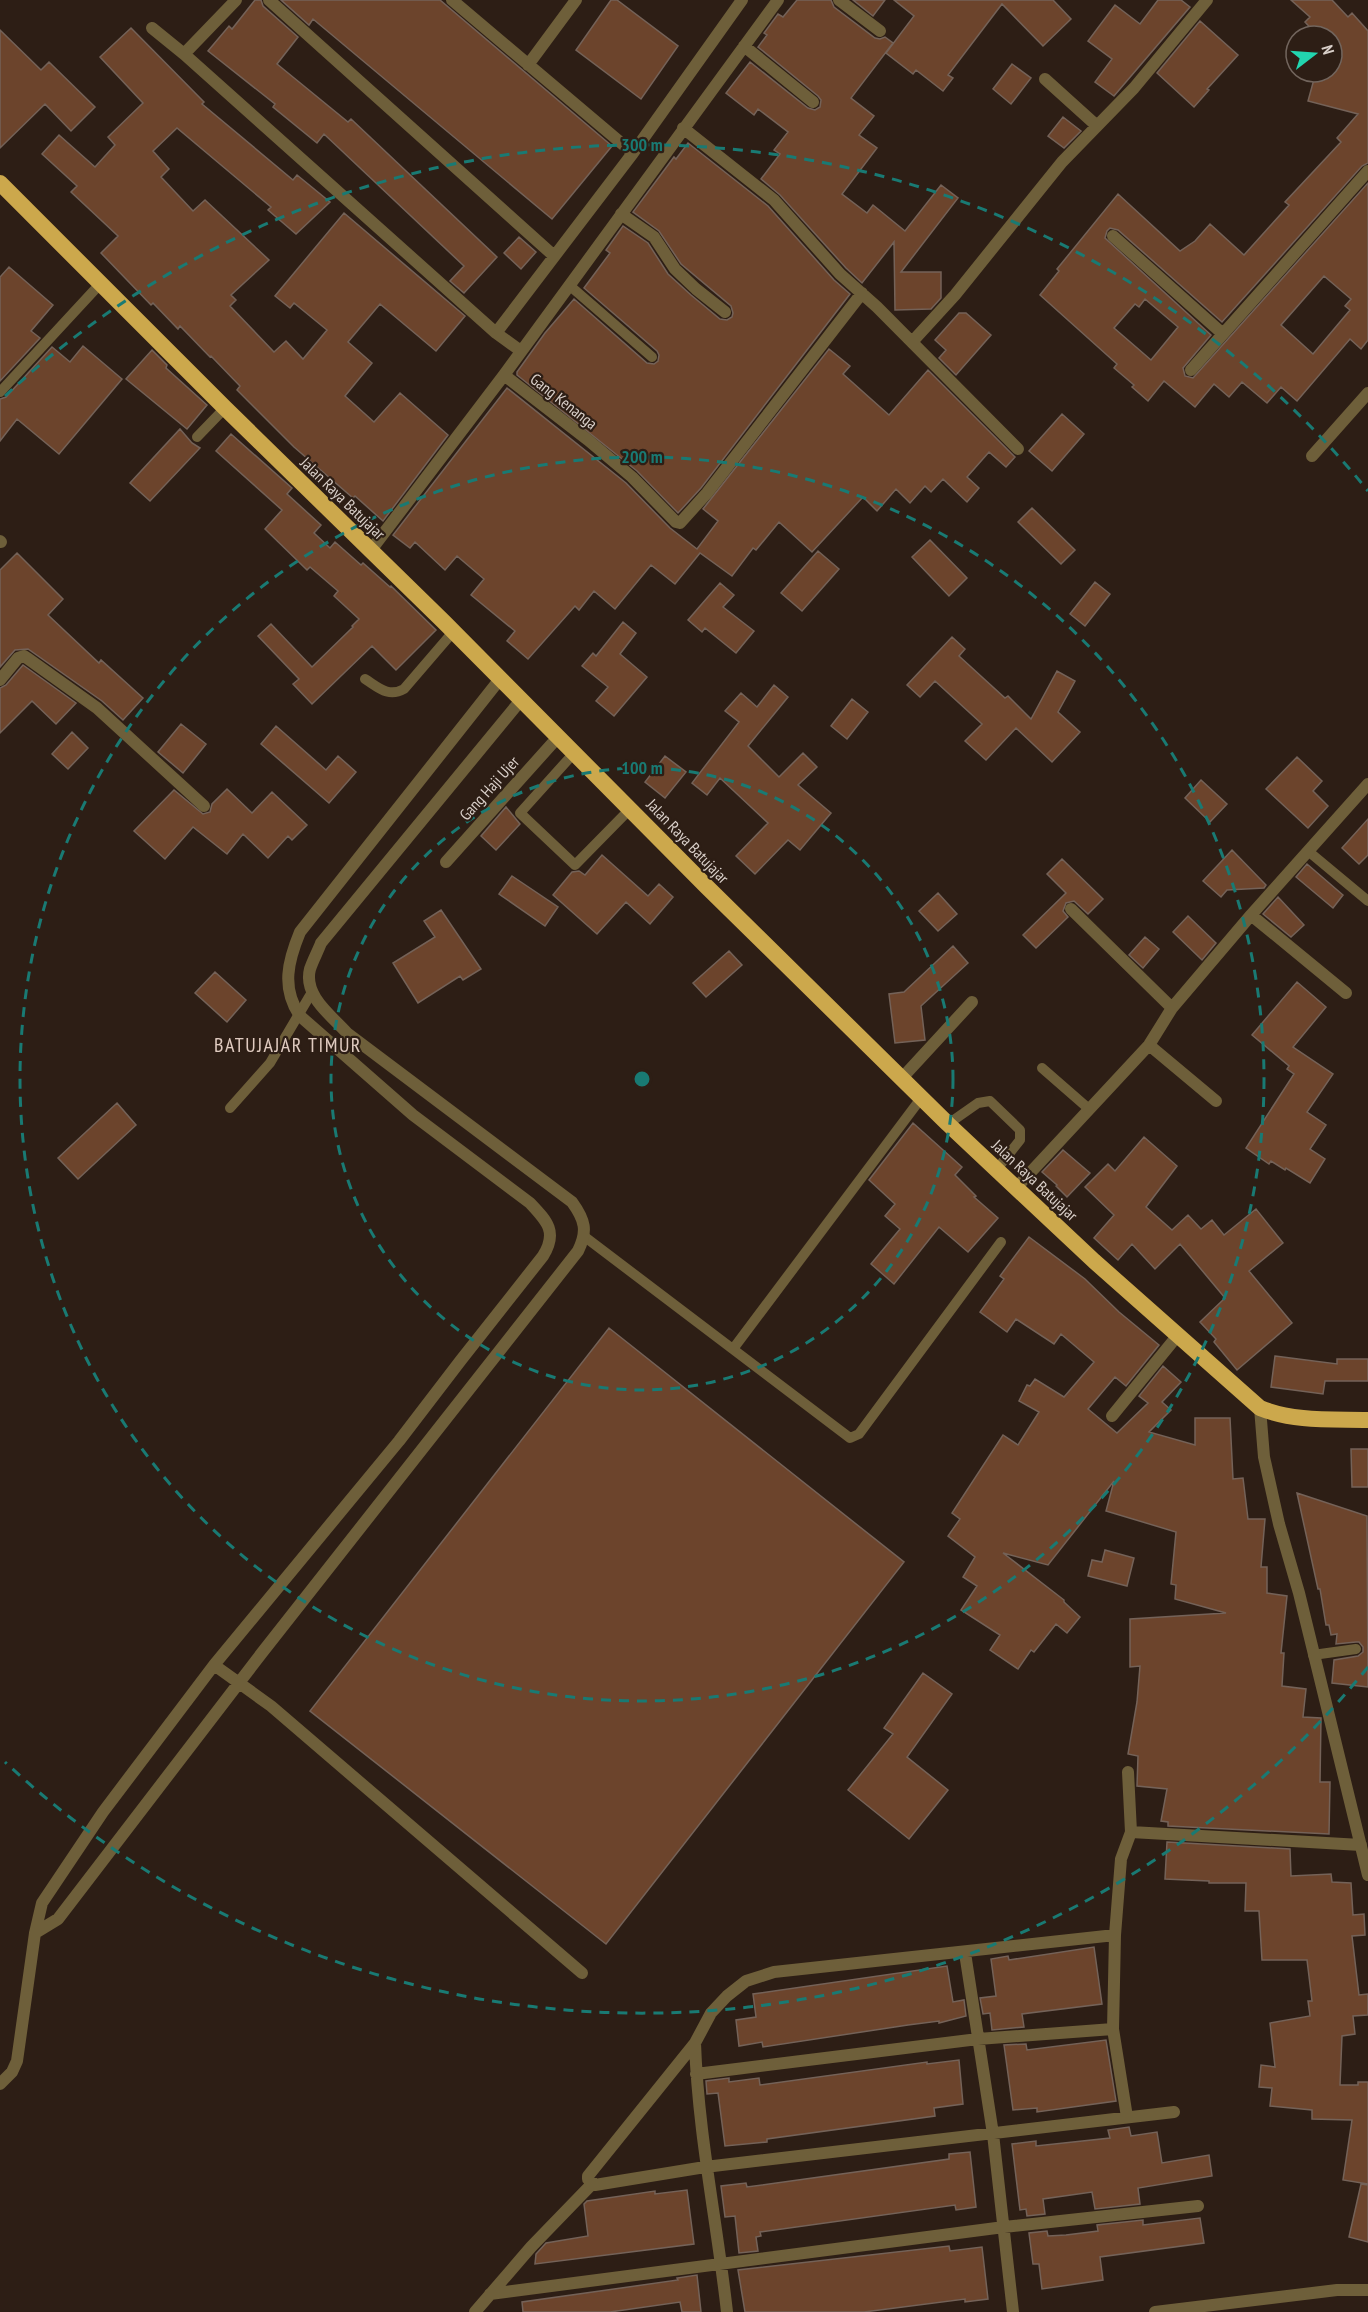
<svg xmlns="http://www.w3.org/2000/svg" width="1368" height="2312" viewBox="0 0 1368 2312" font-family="'PT Sans Narrow',sans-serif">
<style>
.building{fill:#6c442c;stroke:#746258;stroke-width:1.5;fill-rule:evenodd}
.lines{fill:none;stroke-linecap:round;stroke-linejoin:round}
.service{stroke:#6e5f3a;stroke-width:10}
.minor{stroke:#6e5f3a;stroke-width:12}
.trunk{stroke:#cca84c;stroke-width:16}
.ring{fill:none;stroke:#197a73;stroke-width:3;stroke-dasharray:10 8}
.labels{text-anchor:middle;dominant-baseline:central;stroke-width:4.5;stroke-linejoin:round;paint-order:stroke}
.street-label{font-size:16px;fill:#dad0ca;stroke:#2d1e15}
.quarter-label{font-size:20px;letter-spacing:1.5px;fill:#e0cbc0;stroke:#2d1e15}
.centre{fill:#197a73;stroke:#2d1e15;stroke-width:3}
.ring-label{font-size:18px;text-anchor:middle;font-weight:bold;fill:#197a73;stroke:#2d1e15;stroke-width:4.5;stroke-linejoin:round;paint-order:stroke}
</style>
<rect width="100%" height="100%" fill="#2d1e15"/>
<path class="building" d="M255,0H261L263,6L298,37L277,64L348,122L351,119L497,257L464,293L450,281L464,266L324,134L317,143L273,107L275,104L208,51L229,26L232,29Z
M281,0H440L612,146L552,219L313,19L309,25Z
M611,0H617L678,46L641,99L576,50Z
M797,0H831L834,7L875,38L880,39L885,37L893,43L851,98L874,116L859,135L877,148L842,194L867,213L873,205L905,231L941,185L958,198L901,272H941V298L931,309L895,310L894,242L862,283L846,268L780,195L761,179L780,154L774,150L788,132L758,109L754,115L726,93L750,62L808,108L815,110L820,107L821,100L818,96L758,47L767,35L764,33L778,14L783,17Z
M853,0H885L873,16Z
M894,0H1053L1071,19L1043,46L1002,4L948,75L953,78L943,91L916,70L913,74L886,53L914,16Z
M1158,0H1181L1190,7L1114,96L1095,82L1112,59L1088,41L1115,5L1140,24Z
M1291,0H1332L1348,17L1352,13L1368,31V163L1362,166L1222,322L1118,230L1110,228L1107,231L1105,238L1211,335L1183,368L1185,376L1193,378L1368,183V340L1361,349L1350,339L1297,401L1281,387L1267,403L1242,382L1229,397L1214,384L1195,407L1164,381L1148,401L1132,387L1134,385L1114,368L1117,364L1040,295L1059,271L1057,269L1118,194L1180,251L1195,241L1210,224L1244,255L1289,205L1285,202L1341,142L1337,138L1358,114L1308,101L1316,72H1332V36H1318L1305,22L1310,17ZM1324,276L1351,299L1345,306L1350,310L1313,354L1281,325ZM1145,299L1178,327L1151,360L1114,328L1135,304L1139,307Z
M1200,21L1238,55L1207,89L1209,90L1194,107L1157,73Z
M131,28L204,102L202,104L293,180L297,175L330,202L296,234L268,210L271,207L177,128L153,151L169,169L161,177L193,211L205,200L269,260L231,295L236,300L230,306L274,352L286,341L303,359L327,330L294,303L290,308L275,296L344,213L465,316L436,351L380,304L348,342L372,363L345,396L374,422L400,393L448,435L383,521L355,496L353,498L294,447L237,390L240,386L211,356L210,357L180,326L178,329L153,303L151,305L101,253L118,236L71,192L77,186L42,154L59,135L95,167L115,145L108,137L143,103L100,57Z
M0,30L41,70L49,62L95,107L71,131L45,104L0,148Z
M1012,64L1031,78L1011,104L993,89Z
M1063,117L1081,131L1064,148L1048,136Z
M688,143L768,206L834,280L850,294L701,488L678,513L637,471L517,375V372L545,333L574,299L647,363L654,364L658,361L659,355L657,351L584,288L610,253L606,250L623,226L648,243L668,274L691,295L720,319L727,320L732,317L733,313L731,306L681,264L659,231L633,212L674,157L676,159Z
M519,237L536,252L521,269L504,253Z
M9,267L53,305L31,331L40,338L0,381V277Z
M959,313H966L991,335L956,375L939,358L946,350L935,340Z
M83,346L122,379L59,454L17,419L0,441V399L6,397L52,347L70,362Z
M829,349L850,366L843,374L889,415L928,370L1015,457L1006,467L989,452L967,477L979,488L967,502L943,479L931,492L925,486L910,503L896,489L877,511L863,497L812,552L779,522L756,550L753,548L732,576L700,553L675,584L651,565L615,609L594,591L579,610L575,606L528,659L507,641L515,631L471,595L484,579L457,556L445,570L415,542L410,548L393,535L507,388L626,483L670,528L697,549L718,521L703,509Z
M152,350L167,365L166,368L207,405L187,429L126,379Z
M1062,414L1084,434L1052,471L1029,451Z
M180,429L192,443L200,448L150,501L130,483Z
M231,434L292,488L287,494L321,525L314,533L330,548L335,542L361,565L363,563L390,587L391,586L436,630L396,670L372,646L312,704L293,684L299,679L258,636L271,624L312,667L353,627L352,626L359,619L334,596L338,591L310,567L307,570L265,529L282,510L216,451Z
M1032,508L1075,550L1061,564L1018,522Z
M930,540L967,578L949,596L912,557Z
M818,551L839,569L802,611L781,593Z
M17,553L63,599L48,615L99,663L101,660L143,698L123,720L102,701L28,649L15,650L0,667V570Z
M1095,582L1110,594L1085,626L1070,614Z
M720,583L734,595L723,607L754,631L736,653L705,628L702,632L688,620Z
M623,622L636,633L620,654L647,677L614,716L596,701L608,687L582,666L593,653L596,656Z
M952,637L965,649L959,656L1005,698L1008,696L1031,719L1057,671L1075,681L1058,712L1080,732L1052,762L1016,728L986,760L965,741L982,724L935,681L920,697L907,685Z
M23,665L76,703L56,724L32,701L0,733V688L6,685Z
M774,685L788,697L748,746L779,777L803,753L817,767L798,785L831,813L800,850L788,840L755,874L736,856L768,823L720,778L707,795L692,783L739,722L725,711L741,693L757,707Z
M852,699L868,712L847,739L831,726Z
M181,724L206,744L183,773L158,752Z
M276,726L326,770L338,756L356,772L329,803L261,744Z
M72,732L88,748L68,769L52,754Z
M665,756L686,772L665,798L645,782Z
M1297,757L1322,781L1313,791L1328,806L1308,828L1266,789Z
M1201,780L1227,804L1210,822L1185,798Z
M227,789L252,813L272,792L307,825L292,840L288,836L268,858L243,834L227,854L193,827L165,859L134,831L174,790L203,814L210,812L212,804Z
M506,807L520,824L496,850L481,836Z
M1368,819V855L1359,864L1342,848Z
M1232,850L1266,885L1264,888L1227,890L1221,897L1203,881Z
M602,855L648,896L659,884L673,897L650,924L626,902L597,934L553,895L572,872L579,871L585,875Z
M1062,859L1103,899L1088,914L1074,901L1066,903L1063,911L1068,917L1036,948L1023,935L1066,893L1047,874Z
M1307,864L1343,895L1333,908L1296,877Z
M512,876L558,907L545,926L499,894Z
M938,893L957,914L938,931L919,911Z
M1278,897L1304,925L1291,937L1263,914Z
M441,910L481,969L463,980L460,976L418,1003L393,963L435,937L424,921Z
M1188,916L1216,943L1202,960L1173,932Z
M1145,937L1159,949L1143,968L1129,955Z
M953,946L968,963L921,1006L925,1040L895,1043L889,994L904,992Z
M729,951L742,965L706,997L693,983Z
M215,972L246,1000L227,1022L195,993Z
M1297,982L1326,1007L1293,1047L1333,1074L1307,1112L1326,1125L1310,1149L1325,1159L1310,1183L1286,1168L1285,1170L1271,1161L1269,1164L1246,1148L1294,1074L1287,1069L1289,1066L1252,1035Z
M117,1103L136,1125L78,1179L58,1158Z
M913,1123L962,1167L955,1175L976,1196L974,1197L998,1218L968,1252L939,1227L894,1284L871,1264L900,1229L885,1216L895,1204L869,1180Z
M1144,1137L1177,1166L1146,1207L1172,1230L1188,1215L1201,1229L1212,1220L1224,1235L1256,1209L1283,1243L1249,1271L1292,1323L1237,1370L1214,1342L1216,1339L1200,1322L1225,1298L1180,1244L1155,1269L1132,1244L1118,1260L1094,1238L1114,1215L1085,1187L1108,1164L1115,1171Z
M1063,1150L1090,1173L1067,1197L1056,1186L1057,1185L1042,1172Z
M1029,1237L1085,1279L1119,1312L1159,1345L1126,1386L1115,1377L1088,1409L1117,1433L1148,1403L1139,1396L1163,1366L1181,1382L1162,1402L1171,1410L1149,1432L1195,1445V1418H1230L1233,1479L1243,1478L1248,1519H1265L1261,1567H1267V1593L1287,1596L1281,1653H1284L1282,1686L1306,1689L1303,1717L1321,1718L1320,1782H1330L1329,1834L1168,1826V1822L1161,1821L1167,1789L1137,1786L1138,1756L1128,1754L1137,1702L1140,1666L1130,1667V1619L1226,1613L1175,1599L1176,1585L1171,1584L1176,1532L1106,1511L1114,1481L1048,1565L1003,1553L1064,1600V1602L1080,1617L1067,1633L1056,1624L1034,1652L1031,1650L1018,1669L990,1650L1000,1635L961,1610L977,1586L963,1577L975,1557L948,1536L960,1519L952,1513L1003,1435L1018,1445L1039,1412L1019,1401L1027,1385L1030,1386L1035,1379L1064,1397L1094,1362L1061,1334L1054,1344L1016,1319L1007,1332L980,1312L1004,1279L1000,1276Z
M609,1328L904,1562L606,1944L310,1711Z
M1275,1356L1337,1364V1359H1368V1381H1325L1323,1394L1271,1387Z
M1351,1449H1368V1487H1352Z
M1297,1493L1367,1516L1368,1687L1332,1683L1334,1660L1358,1656L1363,1652V1647L1359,1642H1356L1336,1644L1337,1634L1331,1635L1329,1625H1326L1320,1589H1318Z
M1105,1550L1134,1558L1127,1586L1088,1576L1092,1560L1102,1562Z
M923,1673L952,1694L907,1757L948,1790L909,1839L848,1790L893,1734L884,1728Z
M1167,1842L1290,1849L1291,1876L1331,1874L1332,1882L1351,1883L1353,1915L1364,1914L1365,1935L1352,1936L1359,1995L1368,1994V2015L1353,2016L1355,2034L1342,2036L1340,2085H1358V2082H1368V2184L1343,2180L1352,2120L1312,2119V2110L1270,2106L1272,2088L1259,2087L1261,2065L1275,2067L1270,2023L1310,2016L1308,2001H1312L1307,1960H1262L1259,1911H1245L1246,1883H1209V1881L1165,1879Z
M1094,1947L1102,2004L1022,2014L1024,2027L992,2030L990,2013L983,2014L980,1998L996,1996L991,1959L1008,1956L1009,1960Z
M947,1966L953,2002L964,2000L966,2016L939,2023V2021L908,2025L763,2047L762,2042L739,2046L736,2020L756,2017L753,1994Z
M1106,2040L1116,2101L1037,2112V2108L1013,2110L1004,2045L1026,2044L1027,2050Z
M959,2060L963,2104L934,2108L935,2116L767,2139V2142L725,2146L718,2093L707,2094L706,2081L729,2078V2082L759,2078L760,2085L927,2062V2064Z
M1129,2127L1131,2136L1157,2132L1162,2163L1209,2155L1212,2176L1138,2188L1140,2204L1095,2209L1092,2192L1043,2199L1045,2214L1027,2216L1026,2209L1020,2210L1012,2144L1036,2141V2146L1110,2138L1108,2130Z
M970,2152L976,2207L956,2210L955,2205L760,2232L761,2236L756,2237L758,2251L739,2253L735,2216L725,2217L721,2186L746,2183L747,2187L949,2159V2154Z
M1361,2184L1368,2185V2242L1349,2237Z
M687,2190L694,2244L535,2264L536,2254L546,2243L588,2236L584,2204L587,2201L655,2191V2194Z
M1200,2218L1204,2243L1100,2257L1103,2280L1042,2289L1039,2264H1033L1029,2233L1047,2231L1048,2236L1066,2235L1098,2231L1097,2225L1143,2220V2225Z
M949,2246L950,2251L982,2247L988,2299L965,2302V2299L864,2312H745L738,2270Z
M697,2275L701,2312H682L680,2302L610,2312H523L522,2302L678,2280L677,2278Z"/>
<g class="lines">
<path class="service" d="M569,285L652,357
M0,392L100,284
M197,437L225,408
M365,679C378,687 388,698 404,689L453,632
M574,753L520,813L575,865L631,808
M1308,851L1368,901
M1042,1068L1089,1109
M230,1108L270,1063L312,992
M948,1124L978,1103L990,1101L1020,1130V1140L997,1169
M585,1237L850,1438L859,1434L1001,1242
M733,1349L922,1097
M1313,1655L1356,1649"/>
<path class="minor" d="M269,0L553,255
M452,0L633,153
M839,0L880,31
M152,28L184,54L496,333L521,351
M744,46L813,102
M184,54L236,0
M528,65L576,0
M1045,79L1097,126
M683,128L774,200L840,274L877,307L1018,449
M621,214L654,237L675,269L696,289L725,312
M1113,236L1223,334L1368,171
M496,333L633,153L742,0
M912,342L955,295L1062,162L1134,88L1207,0
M1191,370L1223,334
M504,375L588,440L632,477L676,522L680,523L707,493L862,293
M1312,456L1368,393
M0,541L1,542
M371,550L504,375L778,0
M0,680L18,658L24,656L27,658L97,708L204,806
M446,862L558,737
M1071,909L1172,1008
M1251,915L1346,993
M1149,1045L1216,1101
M902,1078L972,1002
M1017,1187L1149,1045L1172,1008L1251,915L1368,784
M1260,1408L1264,1457L1279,1524L1299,1593L1368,1875
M1112,1416L1178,1335
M214,1665L271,1706L582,1973
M1131,1832L1361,1845
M35,1933L58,1919L261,1654L578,1251C588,1231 585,1220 572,1202L347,1033C332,1016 303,996 310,969C313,960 318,951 321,943L521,700
M1115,1935L774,1972L746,1981L727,1996L711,2013L695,2043L588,2176V2179L595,2185L705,2167L1174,2112
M965,1953L993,2134L1013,2312
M695,2043C698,2133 717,2222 727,2312
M696,2074L978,2039L1113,2029
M0,2084L12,2072L17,2061L35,1933L42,1903L103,1812L214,1665L399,1441L461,1360L543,1256C558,1232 547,1221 530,1203L413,1115L300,1016C281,988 288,961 300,932L500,679
M1127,2117L1113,2029L1115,1935L1121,1859L1131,1832L1128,1772
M490,2294L1004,2227L1198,2206
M475,2312L531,2247L592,2184
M1155,2312L1337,2290H1368"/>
<path class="trunk" d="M0,183L225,408L444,622L707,887L948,1124L1094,1261L1260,1408C1295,1422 1331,1419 1368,1420"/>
</g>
<g class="ring">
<circle cx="642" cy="1079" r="311"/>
<circle cx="642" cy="1079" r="622"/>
<path d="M1368 1667A934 934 0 0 1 5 1762M5 396A934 934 0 0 1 1368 491"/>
</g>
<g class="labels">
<g class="street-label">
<text transform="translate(564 401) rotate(38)">Gang Kenanga</text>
<text transform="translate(343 498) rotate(44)">Jalan Raya Batujajar</text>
<text transform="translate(489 788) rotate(-48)">Gang Haji Ujer</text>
<text transform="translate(688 841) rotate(46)">Jalan Raya Batujajar</text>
<text transform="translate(1035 1180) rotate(43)">Jalan Raya Batujajar</text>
</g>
<g class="quarter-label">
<text x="288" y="1045">BATUJAJAR TIMUR</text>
</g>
</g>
<circle cx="642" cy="1079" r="9" class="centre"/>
<g class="ring-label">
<text x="642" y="151">300 m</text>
<text x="642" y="463">200 m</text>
<text x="642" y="774">100 m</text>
</g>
<g transform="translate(1314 54) rotate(73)"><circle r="28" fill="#2d1e15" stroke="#72655d" stroke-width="1.5"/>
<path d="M0-4.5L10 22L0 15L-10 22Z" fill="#22d5af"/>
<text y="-9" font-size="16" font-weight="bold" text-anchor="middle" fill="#dad0ca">N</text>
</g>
</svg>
